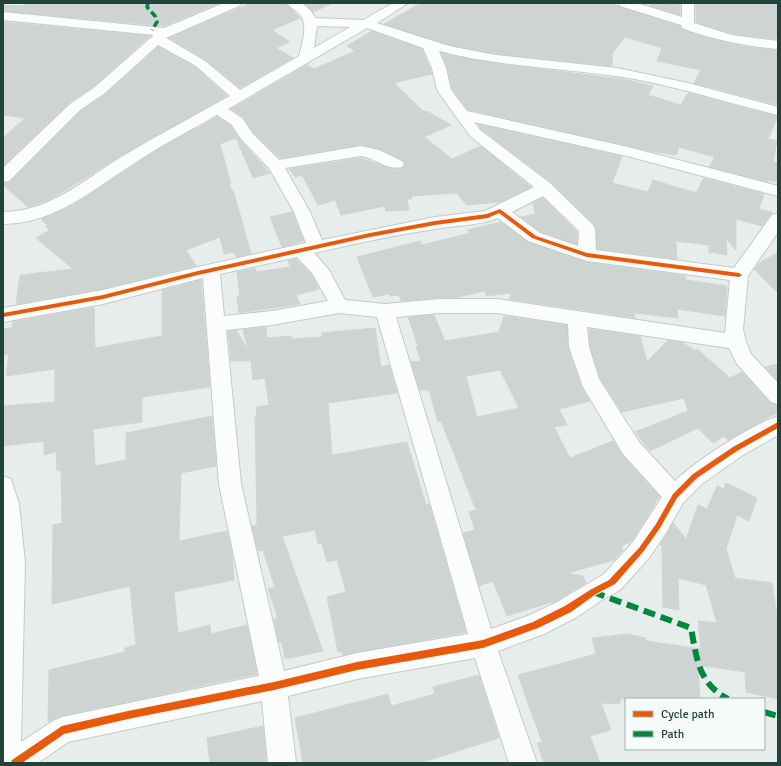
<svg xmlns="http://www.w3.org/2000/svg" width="781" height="766" viewBox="0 0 781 766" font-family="Signika,sans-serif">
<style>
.building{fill:#ced4d2;stroke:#d0d6d3;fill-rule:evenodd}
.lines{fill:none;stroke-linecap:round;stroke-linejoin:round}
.minor-casing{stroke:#c4cac8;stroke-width:2}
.minor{fill:#fbfcfc;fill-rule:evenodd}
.quiet-far1{stroke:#00873e;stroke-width:3.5;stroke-dasharray:7 3.5;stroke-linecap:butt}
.quiet{stroke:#00873e;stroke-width:6;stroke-dasharray:12 6;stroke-linecap:butt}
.cycleway-casing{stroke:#f6fbf9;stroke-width:2}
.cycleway{fill:#e8590c;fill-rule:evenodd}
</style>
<rect width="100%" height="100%" fill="#e7edea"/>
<path class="building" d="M25,3H215L217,4L164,26L3,11V5L23,6Z
M251,3H286L300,18L272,30L290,42L276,48L293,58L240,88L206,60L169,38Z
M304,3H333L313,12Z
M421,3H609L680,26L681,29L705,37L741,46L778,50V105L694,83L701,70L657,61L662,48L625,37L613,52L612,66L496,54L449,45L384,24Z
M651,3L675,5V3H680V15L651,6Z
M696,3H778V39L732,34L696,22Z
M3,22L150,36L94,86L69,103L4,165L3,138L25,118L3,115Z
M372,31L422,49L432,74L394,83L424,112L427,111L451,125L424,137L452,159L481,146L531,187L500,202L466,205L457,193L411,196L412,199H407L409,210L386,211L385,206L341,215L335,200L318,205L302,175L295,177L289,169L361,158L392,169L402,168L405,163L403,160L380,149L361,145L280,158L254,133L243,117L231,109L307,65L314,69L355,51L347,46Z
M158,47L195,67L227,96L135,147L51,199L28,207L3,185V183L10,182L81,111L106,94Z
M441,53L505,65L623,79L653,86L648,95L681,105L688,93L778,116L768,139L777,141L773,162L778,163V182L768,180L767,182L709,167L715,157L679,147L676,155L650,151L468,110L452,89L447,67Z
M217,117L230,125L241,141L270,173L253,178L236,138L220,144L231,184L229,185L234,193L251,254L236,257L235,252L224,254L220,237L186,250L196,266L103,289L16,304L20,275L73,269L36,238L50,230L46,227L48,226L41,219L73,205L154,152Z
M478,124L622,156L612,183L648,192L653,180L696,193L704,178L764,194L759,209L772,212L771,214L762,226L736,219V250L726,239L727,255L709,252V245L676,241L677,259L597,249L596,229L594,224L552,183L481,129Z
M543,198L577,232V244L541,232L521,217L535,214L533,203Z
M292,212L304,241L282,247L270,217Z
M501,222L528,242L587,262L685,276L686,280L727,286L725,316L677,309L678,318L634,313L635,318L509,299L512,293L486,296L485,291L454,298L401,301L399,295L391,296L389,294L373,297L357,257L420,241L422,245L470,233L467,230Z
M778,253V293L754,269L762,261Z
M296,259L311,274L319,289L296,295L300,304L239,313L237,297H240L237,272L255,268L256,272L291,267L288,261Z
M201,280L210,387L142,397V422L93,429L95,466L126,460V433L212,416L216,466L181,473L179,541L227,531L232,554L234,580L174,592L178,633L210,625L211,634L247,625L257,674L62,716L48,722L49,670L125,652V648L136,645L130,586L52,604L53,525L62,523L61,470L57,471L56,452L44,455V441L3,446V406L55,402V369L6,376L9,354L3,355V329L12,328L13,322L94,307L95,348L162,336V290Z
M434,315L445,341L499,332L504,316L567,325L568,348L582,388L590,401L559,409L567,425L554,427L570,458L613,441L622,455L660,497L655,502L656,503L632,541L621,546L623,550L614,560L568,573L583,576L586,583L558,600L507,616L493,581L479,586L463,533L475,530L469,512L476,510L441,421L438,422L429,390H420L411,362L421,361L416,346H418L408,317ZM500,370L519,408L477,417L466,376Z
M266,327L267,338L291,336L292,339L322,337V333L375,328L381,367L389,365L397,393L328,403L332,455L407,442L426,505L429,504L466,632L343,655L342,651L338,652L327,597L346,592L337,560L327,562L322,543L318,544L315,530L282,536L323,651L285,659L282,642H279L274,619L278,618L268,589L275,587L263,550L258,551L252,526L257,525L255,416H257L256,407L269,405L265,378L253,380L251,361H231L228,331L236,330L248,350L243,330Z
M589,329L640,336L647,362L668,340L683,343L695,350L697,349L730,378L742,372L770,403L778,405V412L728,440L724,436L713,443L698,428L650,451L635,432L688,411L684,398L622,412L600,378L590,347Z
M778,364V381L765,367Z
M726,483L757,498L749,521L737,515L726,549L735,578L772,583L778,622V699L746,692L745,672L698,665L700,699H620V704L601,703L611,730L590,736L600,763H544L537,743L542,742L518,675L596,654L592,638L627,634L646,638V641L701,649L698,621L717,623L706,585L678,578L679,610L663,607L662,546L660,545L673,523L686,539L698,505L707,509L717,486L724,489Z
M479,675L499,738L420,763H303L295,718L388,694L391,706L435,694L433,687Z
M263,726L266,761L261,763H210L207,738Z"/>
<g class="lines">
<defs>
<path id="minor" d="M224,3H241L239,6L166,38L205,61L240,90L299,56C302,44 308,27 301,16C297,10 290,8 287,3H302L311,11L315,18L363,20L393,3H408L377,23L449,46L496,55L617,68L688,83L778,107V115C724,102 671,84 616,76C557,68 497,66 439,51L446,68L451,90L467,111L628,147L778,186V196L627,156L474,122L480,130L551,184L593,225L595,229L596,250L734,268L772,215L778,213V232L748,276L743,329L746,342L751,354L778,383V404L771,402L737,364L729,348L587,327L589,347L599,379L639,442L675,481C698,459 748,427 778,416V435L743,455L703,483L683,503L666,533L649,558L620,590L602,600L577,617L544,634L498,651L537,763H509L475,658L357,679L288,696L296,763H268L262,701L68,742L38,763H3V476L11,479L19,504L25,563L21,742L53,721L62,717L259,676L219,484L203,278L103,304L3,322V308L103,290L198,267L306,243L294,212L269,168L242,140L231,124L217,115C189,131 160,146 133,164C92,190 54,224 3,224V212C50,212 85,179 123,156C158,135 194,116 230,96L196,66L158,45L105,93L80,110L9,181L3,182V168L70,104L95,87L154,35L3,20V12L164,28ZM317,26L350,27L314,48ZM367,28L423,48L432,68L437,90L470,136L534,187L485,211L435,217L322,240L310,212L285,168L361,156C375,158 388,171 402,167L404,164L402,161L379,150L361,146L279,160L253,134L242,118L228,109ZM543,196L579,231L578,246L540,233L512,212ZM498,218L528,241L587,261L730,280L725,333L497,299H440L385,304L345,300L329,270L314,253C354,244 394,235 435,229C455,225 479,226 498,218ZM297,257L312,273L328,301L272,311L224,316L220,274ZM339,313L377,317L468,634L357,653L284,671L241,484L226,330L272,325ZM440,313H497L568,324L569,347L583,387L623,454L662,497L633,542L604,574L559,601L530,615L491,629L396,317Z
M618,3H637L682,17V3H694V23L732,35L778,41V49C745,46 713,40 682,28L681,25L620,6Z"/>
</defs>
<use href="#minor" class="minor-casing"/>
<use href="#minor" class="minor"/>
<path class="quiet-far1" d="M148,3L147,7L155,16L157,22L152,30"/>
<path class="quiet" d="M593,592L691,628C697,659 698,683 728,699
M764,712L778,716"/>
<defs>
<path id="cycleway" d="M500,209L536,236L587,253L739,273L742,275L739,277L587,257L532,238L499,213L488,218L435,225L370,237L198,275L103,299L3,317V313L103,295L198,271L370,233L435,221L487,214Z
M778,422V428L737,451L697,478L677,498L660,528L643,552L615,584L596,594L571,612L538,628L483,648L357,670L274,690L128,719L64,734L22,763H11L12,760L62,726L128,711L274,682L357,662L483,640L533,622L565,606L590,590L609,580L639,548L656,524L673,494L693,474L733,447Z"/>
</defs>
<use href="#cycleway" class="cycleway-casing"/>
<use href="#cycleway" class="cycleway"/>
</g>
<rect width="781" height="766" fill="none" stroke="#22433b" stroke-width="8"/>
<rect x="625" y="698" width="140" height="52" fill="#f6fbf9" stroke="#a1b1ad"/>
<rect x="633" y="711" width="20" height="6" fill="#e8590c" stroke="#a1b1ad"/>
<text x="661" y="718" font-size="12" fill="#22433b">Cycle path</text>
<rect x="633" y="731" width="20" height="6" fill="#00873e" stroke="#a1b1ad"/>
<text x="661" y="738" font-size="12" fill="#22433b">Path</text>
</svg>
